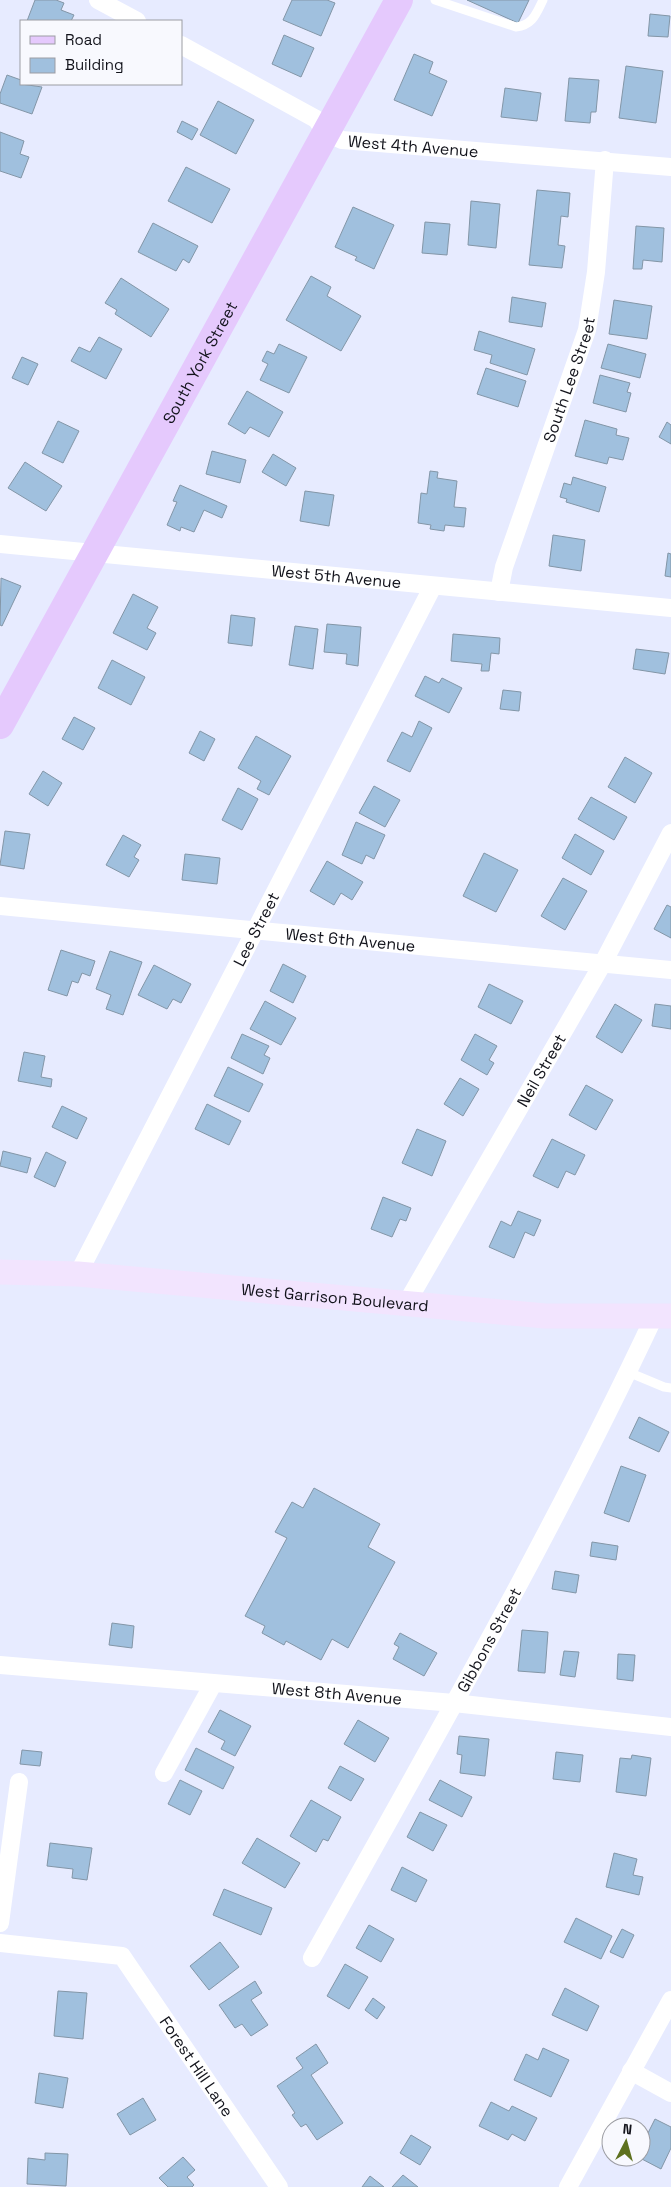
<svg xmlns="http://www.w3.org/2000/svg" width="671" height="2187" viewBox="0 0 671 2187" font-family="'Space Grotesk',sans-serif">
<style>
.building{fill:#a0c0de;stroke:#8396a7}
.lines{fill:none;stroke-linecap:round;stroke-linejoin:round}
.service{stroke:#fff;stroke-width:9}
.minor{stroke:#fff;stroke-width:18}
.secondary{stroke:#f2e4fe;stroke-width:25}
.primary{stroke:#e5c9fd;stroke-width:28}
.labels{text-anchor:middle;dominant-baseline:central;stroke-width:5;stroke-linejoin:round;paint-order:stroke}
.street-label{font-size:16px;fill:#12131b;stroke:#f8f9fe}
</style>
<rect width="100%" height="100%" fill="#e7ebff"/>
<path class="building" d="M35,0H56L64,3L61,10L74,15L71,21H27Z
M292,0H327L335,3L321,36L283,20Z
M467,0H529L518,23Z
M650,14L670,16L668,37L648,36Z
M284,35L314,48L301,77L272,64Z
M414,54L433,62L429,73L447,81L432,116L394,100Z
M626,66L663,71L656,123L619,118Z
M7,75L21,80V84L42,87L32,114L0,103V94Z
M569,78L599,80L596,112H591L590,123L565,121Z
M505,88L541,93L537,121L501,117Z
M218,101L254,120L236,154L200,135Z
M182,121L198,129L192,140L177,132Z
M0,132L24,141L20,154L29,157L21,178L0,171Z
M186,167L230,189L212,223L168,201Z
M537,190L570,193L568,217L561,216L558,245L565,246L562,268L529,265Z
M471,201L500,204L496,248L468,245Z
M353,207L394,225L374,269L355,260L357,257L335,247Z
M425,222L450,224L447,255L422,253Z
M153,223L198,246L189,263L183,259L176,271L138,252Z
M636,226L664,228L662,262L643,260L642,269H633Z
M311,276L331,287L327,296L361,316L341,351L286,320Z
M121,278L169,309L151,337L115,314L117,310L105,303Z
M512,297L546,303L542,327L509,322Z
M614,300L652,306L647,339L609,334Z
M479,331L535,349L527,375L490,363L492,355L474,350Z
M99,337L122,349L106,379L71,361L79,347L90,352Z
M279,344L307,357L289,393L260,380L268,364L262,361L267,351L274,354Z
M608,344L646,354L640,378L601,368Z
M22,357L38,364L28,385L12,378Z
M486,368L526,381L518,407L477,394Z
M600,375L630,383L627,392L631,393L626,412L593,403Z
M247,391L283,412L269,437L250,427L245,434L228,424Z
M585,420L617,429L616,435L629,438L623,460L609,457L607,464L575,456Z
M58,421L79,431L63,463L42,453Z
M667,422L671,425V444L659,437Z
M212,451L246,460L240,483L206,474Z
M273,454L296,468L286,486L262,472Z
M25,462L62,486L46,511L8,488Z
M430,471L438,472L437,478L457,481L454,507L466,508L464,527L445,525L444,531L430,529L431,525L418,523L421,493L427,494Z
M573,477L606,487L599,512L566,502L567,499L560,497L564,483L571,485Z
M180,485L227,506L222,518L204,510L194,532L181,527L180,531L167,525L177,502L173,501Z
M305,491L334,495L329,526L300,521Z
M553,535L585,540L581,571L549,566Z
M668,553L671,554V577L665,576Z
M1,578L21,586L2,626L0,625Z
M133,594L158,607L147,628L156,633L147,650L113,633Z
M231,615L255,618L252,646L228,643Z
M327,624L361,627L358,666L346,664L347,654L324,652Z
M295,626L318,629L313,669L289,665Z
M453,634L500,638L499,654L491,653L489,671H481L482,664L451,661Z
M636,649L669,653L665,674L633,669Z
M112,660L145,677L131,705L98,688Z
M425,676L439,683L442,678L462,688L449,713L415,696Z
M503,690L521,692L519,711L500,709Z
M74,717L95,728L83,750L62,739Z
M419,721L432,728L410,772L387,761L402,732L412,737Z
M200,731L215,739L204,761L189,753Z
M256,736L291,756L269,795L257,789L261,781L238,768Z
M625,757L652,773L635,803L608,787Z
M43,771L62,783L48,806L29,794Z
M374,786L400,800L385,827L359,813Z
M238,788L258,799L242,830L222,820Z
M591,797L627,817L614,840L578,819Z
M356,822L385,835L374,859L366,855L362,864L342,855Z
M5,831L30,834L24,869L0,865Z
M575,834L604,851L591,875L562,858Z
M123,835L141,845L134,857L139,860L129,877L106,865Z
M484,853L518,870L496,912L463,896Z
M185,854L220,858L217,884L182,880Z
M327,861L363,882L352,900L341,893L334,905L310,891Z
M563,878L587,891L565,930L541,916Z
M667,905L671,907V938L654,929Z
M61,950L95,961L90,976L82,973L78,983L72,981L67,996L48,990Z
M110,951L142,962L123,1015L106,1009L111,995L96,989Z
M283,964L306,976L293,1003L270,991Z
M154,965L191,984L181,1003L173,999L167,1009L138,995Z
M489,984L523,1001L511,1024L478,1007Z
M265,1001L296,1018L281,1045L250,1029Z
M615,1004L642,1020L622,1053L596,1037Z
M655,1004L671,1006V1029L652,1026Z
M242,1034L269,1046L264,1055L270,1058L263,1074L231,1058Z
M475,1034L497,1046L489,1060L494,1063L487,1075L461,1060Z
M24,1052L45,1056L41,1077L52,1079L51,1087L18,1081Z
M228,1067L263,1084L249,1112L214,1096Z
M460,1078L479,1089L463,1116L444,1104Z
M586,1085L613,1100L596,1130L569,1115Z
M207,1104L241,1121L229,1145L195,1129Z
M62,1106L87,1118L77,1139L52,1127Z
M417,1129L446,1141L432,1176L402,1163Z
M552,1139L585,1155L575,1175L566,1171L558,1188L533,1176Z
M3,1151L31,1158L27,1173L0,1166Z
M46,1152L66,1162L55,1187L34,1177Z
M383,1197L411,1208L406,1221L400,1219L392,1237L371,1229Z
M518,1211L541,1220L534,1236L525,1232L514,1258L489,1247L501,1221L511,1226Z
M639,1417L669,1432L659,1452L629,1438Z
M621,1466L646,1475L629,1522L604,1513Z
M314,1488L380,1524L368,1547L395,1562L348,1648L332,1639L321,1660L286,1641L284,1645L262,1633L265,1626L245,1616L287,1538L275,1532L292,1502L303,1508Z
M592,1542L618,1546L616,1560L590,1556Z
M555,1571L579,1575L576,1593L552,1589Z
M112,1623L134,1626L132,1648L109,1645Z
M522,1630L548,1632L545,1673L518,1671Z
M400,1633L437,1653L424,1676L393,1659L399,1647L394,1644Z
M564,1651L579,1652L575,1677L560,1675Z
M618,1654L635,1655L633,1681L617,1679Z
M220,1710L251,1726L235,1756L221,1749L225,1741L208,1732Z
M358,1720L389,1738L375,1762L344,1744Z
M459,1736L489,1739L485,1776L460,1773L462,1755L457,1754Z
M196,1748L234,1767L223,1789L185,1770Z
M22,1750L42,1752L40,1766L20,1764Z
M556,1752L583,1755L580,1782L553,1779Z
M632,1755L651,1758L646,1796L616,1792L620,1758L631,1759Z
M340,1766L364,1779L351,1801L328,1788Z
M180,1780L202,1791L190,1815L168,1804Z
M440,1780L472,1797L462,1817L429,1800Z
M311,1800L341,1817L328,1841L323,1839L316,1852L290,1836Z
M420,1812L447,1825L433,1851L407,1837Z
M257,1838L300,1863L285,1888L242,1863Z
M50,1843L92,1848L87,1880L72,1878L73,1869L47,1866Z
M614,1853L637,1859L633,1875L643,1877L639,1895L606,1887Z
M402,1867L427,1880L416,1902L391,1890Z
M224,1889L272,1908L261,1935L213,1915Z
M576,1918L612,1936L601,1959L564,1942Z
M369,1925L394,1939L381,1962L356,1948Z
M622,1929L634,1935L623,1958L610,1952Z
M220,1942L239,1967L209,1990L190,1966Z
M345,1964L368,1977L349,2009L327,1996Z
M255,1981L262,1993L251,2000L268,2025L251,2036L242,2024L235,2028L219,2005Z
M565,1988L599,2006L587,2031L552,2015Z
M58,1991L87,1993L83,2039L54,2036Z
M373,1998L385,2007L377,2019L365,2010Z
M316,2044L328,2063L311,2075L343,2123L317,2140L306,2124L301,2127L292,2115L295,2113L277,2086L303,2068L296,2058Z
M543,2048L569,2060L551,2097L514,2080L526,2054L538,2060Z
M39,2073L68,2078L63,2108L35,2103Z
M143,2098L156,2120L130,2135L117,2114Z
M491,2102L509,2111L512,2106L537,2118L525,2141L512,2134L508,2140L479,2126Z
M655,2119L671,2127V2148L661,2169L638,2157H641V2147Z
M411,2135L431,2147L420,2165L400,2153Z
M45,2153L68,2154L66,2186L27,2184L28,2158L45,2160Z
M183,2157L195,2170L187,2177L194,2185L192,2187H168L159,2178Z
M403,2175L418,2187H392Z
M370,2176L384,2187H362Z"/>
<g class="lines">
<path class="service" d="M435,0L516,27C533,25 536,14 543,0
M628,1372L664,1387L671,1388"/>
<g class="minor">
<path d="M98,0L137,21"/>
<path id="s1" d="M181,45L316,119L325,132L342,140L671,167"/>
<path id="s2" d="M0,544L671,608"/>
<path id="s3" d="M499,592L504,567L587,330L596,272L605,160"/>
<path id="s4" d="M0,906L671,970"/>
<path id="s5" d="M78,1274L433,586"/>
<path id="s6" d="M406,1304L603,963L671,833"/>
<path id="s7" d="M0,1665L454,1703L671,1727"/>
<path d="M164,1773L213,1684"/>
<path d="M0,1923L19,1782"/>
<path id="s8" d="M0,1943L122,1956L279,2187"/>
<path id="s9" d="M312,1958C430,1747 551,1536 654,1317"/>
<path d="M631,2071L671,2093"/>
<path d="M568,2187L671,2000"/>
</g>
<path class="secondary" id="s10" d="M0,1272L78,1274L545,1316H671"/>
<path class="primary" id="s11" d="M0,725L399,0"/>
</g>
<g class="labels">
<g class="street-label">
<text stroke="none"><textPath href="#s1" startOffset="260">West 4th Avenue</textPath></text>
<text stroke="none"><textPath href="#s11" startOffset="414">South York Street</textPath></text>
<text stroke="none"><textPath href="#s3" startOffset="224">South Lee Street</textPath></text>
<text stroke="none"><textPath href="#s2" startOffset="338">West 5th Avenue</textPath></text>
<text stroke="none"><textPath href="#s5" startOffset="388">Lee Street</textPath></text>
<text stroke="none"><textPath href="#s4" startOffset="352">West 6th Avenue</textPath></text>
<text stroke="none"><textPath href="#s6" startOffset="270">Neil Street</textPath></text>
<text stroke="none"><textPath href="#s10" startOffset="336">West Garrison Boulevard</textPath></text>
<text stroke="none"><textPath href="#s9" startOffset="364">Gibbons Street</textPath></text>
<text stroke="none"><textPath href="#s7" startOffset="338">West 8th Avenue</textPath></text>
<text stroke="none"><textPath href="#s8" startOffset="256">Forest Hill Lane</textPath></text>
</g>
</g>
<rect x="20" y="20" width="162" height="65" fill="#f8f9fe" stroke="#9c9da3"/>
<rect x="30" y="36" width="25" height="8" fill="#e5c9fd" stroke="#9c9da3"/>
<text x="65" y="45" font-size="15" fill="#12131b">Road</text>
<rect x="30" y="58" width="25" height="15" fill="#a0c0de" stroke="#9c9da3"/>
<text x="65" y="70" font-size="15" fill="#12131b">Building</text>
<g transform="translate(626 2142) rotate(6)"><circle r="24" fill="#f8f9fe" stroke="#9c9da3"/>
<path d="M0-4L9 19L0 12L-9 19Z" fill="#5e711f"/>
<text y="-8" font-size="14" font-weight="bold" text-anchor="middle" fill="#12131b">N</text>
</g>
</svg>
